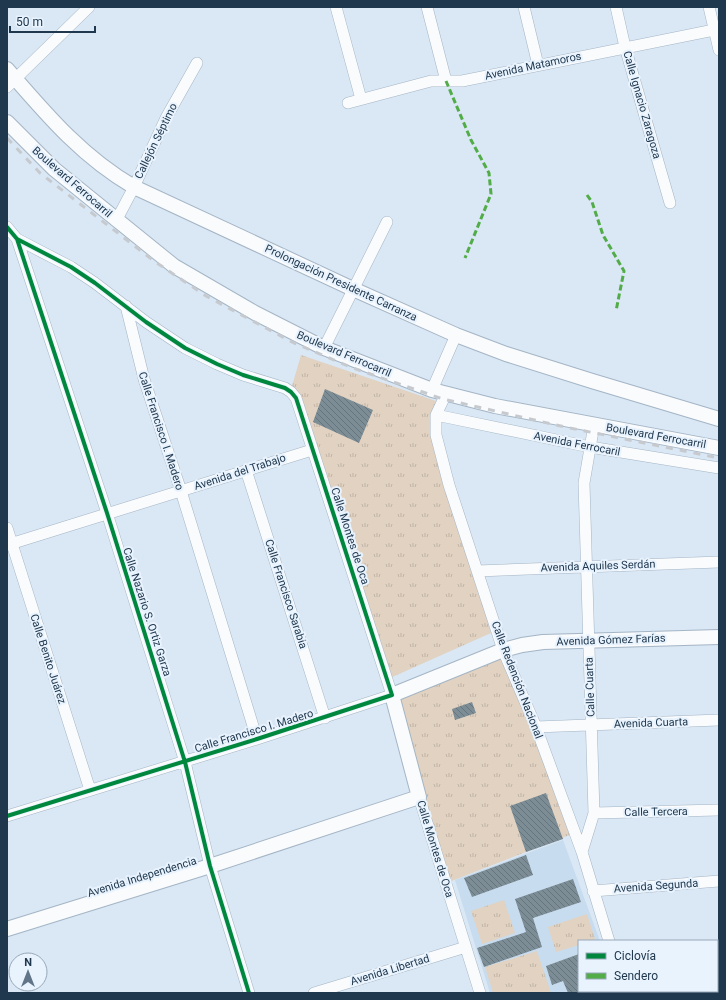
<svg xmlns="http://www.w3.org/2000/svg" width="726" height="1000" viewBox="0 0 726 1000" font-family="Roboto,sans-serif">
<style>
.built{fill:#c8dcef}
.park{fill:url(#park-tufts)}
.building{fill:url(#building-back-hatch)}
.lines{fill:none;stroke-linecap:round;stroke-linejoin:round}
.minor-casing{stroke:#a4b5c5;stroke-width:12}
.major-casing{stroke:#a4b5c5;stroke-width:16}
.minor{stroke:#f9fbfd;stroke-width:11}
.major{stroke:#f9fbfd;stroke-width:14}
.rail{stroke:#c6cacf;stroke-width:3;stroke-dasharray:7 7;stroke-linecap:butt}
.quiet{stroke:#52ac48;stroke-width:3;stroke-dasharray:6 3;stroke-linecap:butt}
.cycleway-casing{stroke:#e8f3fe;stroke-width:6}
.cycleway{stroke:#00873e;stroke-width:4}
.labels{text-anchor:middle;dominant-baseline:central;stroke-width:4;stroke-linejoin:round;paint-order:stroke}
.street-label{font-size:11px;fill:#20384e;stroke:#e8f3fe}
</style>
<defs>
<pattern id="park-tufts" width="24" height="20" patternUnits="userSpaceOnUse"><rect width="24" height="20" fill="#e1d2c1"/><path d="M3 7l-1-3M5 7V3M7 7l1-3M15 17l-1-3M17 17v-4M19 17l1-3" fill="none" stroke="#c1b5a8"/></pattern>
<pattern id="building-back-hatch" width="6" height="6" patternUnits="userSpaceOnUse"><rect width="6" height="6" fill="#7c8d96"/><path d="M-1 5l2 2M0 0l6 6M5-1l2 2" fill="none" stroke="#65747d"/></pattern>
</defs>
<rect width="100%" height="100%" fill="#dae7f4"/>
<path class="built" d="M563,840L600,941H579V991H618L619,993H490L455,880Z"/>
<path class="park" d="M301,355L436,401L431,428L491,633L390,678L292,386Z
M502,653L572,834L449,882L395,696Z
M504,900L515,933L482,944L471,911Z
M587,914L595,939L590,941H579V945L556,952L548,927Z
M537,951L551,993H493L485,967Z"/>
<path class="building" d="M325,389L373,410L359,443L313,422Z
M472,702L476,713L455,720L452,709Z
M546,793L563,839L526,852L510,806Z
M526,855L533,875L472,897L464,878Z
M573,879L581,902L533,918L542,947L484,967L477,948L526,932L515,899Z
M579,954V993H568L563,981L552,985L546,966Z"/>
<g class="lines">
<defs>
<path id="minor" d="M336,7L361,99
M427,7L446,81
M524,7L538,65
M616,7L625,47L670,203
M709,7L719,50
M7,87L89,7
M348,103L431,81H462L719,29
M116,221L134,187L166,118L197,63
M7,227L17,239L71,267L95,283L146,322L185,348L217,364L243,375L285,388L291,392L296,398L392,695L257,739L7,816
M17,239L107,513L185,762L210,866L249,993
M126,306L144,379L181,491L257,739
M324,348L387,222
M432,390L456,335
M446,394L436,415V435L449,485L503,650L536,727L582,852L609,941
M436,415L590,447L719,468
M246,470L325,718
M7,528L90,790
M7,545L312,450
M477,571L719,562
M536,727L719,720
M419,797L480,993
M594,813L719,810
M582,852L594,813L584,483L594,425
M593,891L719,881
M717,957L719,955
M626,991V993
M314,993L466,947
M672,993L674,991"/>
<path id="major" d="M7,69C46,114 82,157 134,187L353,289L456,335L506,354L592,381L719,419
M7,122L54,169L174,266L255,313L324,348L432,390L495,406L719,448
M7,929L210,866L419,797L392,695L503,650L522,645L543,642L719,637"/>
</defs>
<use href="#minor" class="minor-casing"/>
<use href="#major" class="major-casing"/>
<use href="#minor" class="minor"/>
<use href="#major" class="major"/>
<path class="rail" d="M7,138L40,173L154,261L206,296L294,343L353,368L443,399L565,427L719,458"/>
<path class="quiet" d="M446,81L471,140L489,173L491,194L465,258
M587,195L592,202L603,235L624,271L616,311"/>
<defs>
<path id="cycleway" d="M7,227L17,239L71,267L95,283L146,322L185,348L217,364L243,375L285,388L291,392L296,398L392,695L257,739L7,816
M17,239L107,513L185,762L210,866L249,993"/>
</defs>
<use href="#cycleway" class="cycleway-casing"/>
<use href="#cycleway" class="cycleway"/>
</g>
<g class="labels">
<g class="street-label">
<text transform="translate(533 66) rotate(-12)">Avenida Matamoros</text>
<text transform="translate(642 105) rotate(74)">Calle Ignacio Zaragoza</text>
<text transform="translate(156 141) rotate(-64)">Callejón Séptimo</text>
<text transform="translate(72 182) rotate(41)">Boulevard Ferrocarril</text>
<text transform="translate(341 283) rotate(25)">Prolongación Presidente Carranza</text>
<text transform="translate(344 354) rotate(23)">Boulevard Ferrocarril</text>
<text transform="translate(161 431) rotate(72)">Calle Francisco I. Madero</text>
<text transform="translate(656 436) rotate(10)">Boulevard Ferrocarril</text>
<text transform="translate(577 444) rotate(11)">Avenida Ferrocaril</text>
<text transform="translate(240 472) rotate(-18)">Avenida del Trabajo</text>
<text transform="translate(350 536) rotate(72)">Calle Montes de Oca</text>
<text transform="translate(598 566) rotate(-2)">Avenida Aquiles Serdán</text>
<text transform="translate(286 594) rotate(72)">Calle Francisco Sarabia</text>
<text transform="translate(147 612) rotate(72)">Calle Nazario S. Ortiz Garza</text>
<text transform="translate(611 640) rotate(-2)">Avenida Gómez Farías</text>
<text transform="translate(48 659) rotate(72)">Calle Benito Juárez</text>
<text transform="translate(517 680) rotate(69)">Calle Redención Nacional</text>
<text transform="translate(590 687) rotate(-92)">Calle Cuarta</text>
<text transform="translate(651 723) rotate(-2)">Avenida Cuarta</text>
<text transform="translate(254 731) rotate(-17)">Calle Francisco I. Madero</text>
<text transform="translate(656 812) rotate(-1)">Calle Tercera</text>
<text transform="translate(435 849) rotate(73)">Calle Montes de Oca</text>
<text transform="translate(142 877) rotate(-17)">Avenida Independencia</text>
<text transform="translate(656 886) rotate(-4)">Avenida Segunda</text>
<text transform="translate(390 970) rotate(-17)">Avenida Libertad</text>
</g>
</g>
<rect width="726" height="1000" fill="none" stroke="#20384e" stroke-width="16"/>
<rect x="578" y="940" width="140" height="52" fill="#e8f3fe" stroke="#98a8b8"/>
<rect x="586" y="953" width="20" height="6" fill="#00873e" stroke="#98a8b8"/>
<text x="614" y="960" font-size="12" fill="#20384e">Ciclovía</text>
<rect x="586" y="973" width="20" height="6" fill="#52ac48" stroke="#98a8b8"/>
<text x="614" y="980" font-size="12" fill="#20384e">Sendero</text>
<g transform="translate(28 972)"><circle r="19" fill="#e8f3fe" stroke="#98a8b8"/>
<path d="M0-3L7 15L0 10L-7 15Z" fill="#617588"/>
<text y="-6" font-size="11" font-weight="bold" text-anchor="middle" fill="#20384e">N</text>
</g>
<path d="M10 26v6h85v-6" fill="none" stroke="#20384e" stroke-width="2"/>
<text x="16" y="26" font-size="12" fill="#20384e" stroke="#e8f3fe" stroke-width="3" paint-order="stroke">50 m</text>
</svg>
